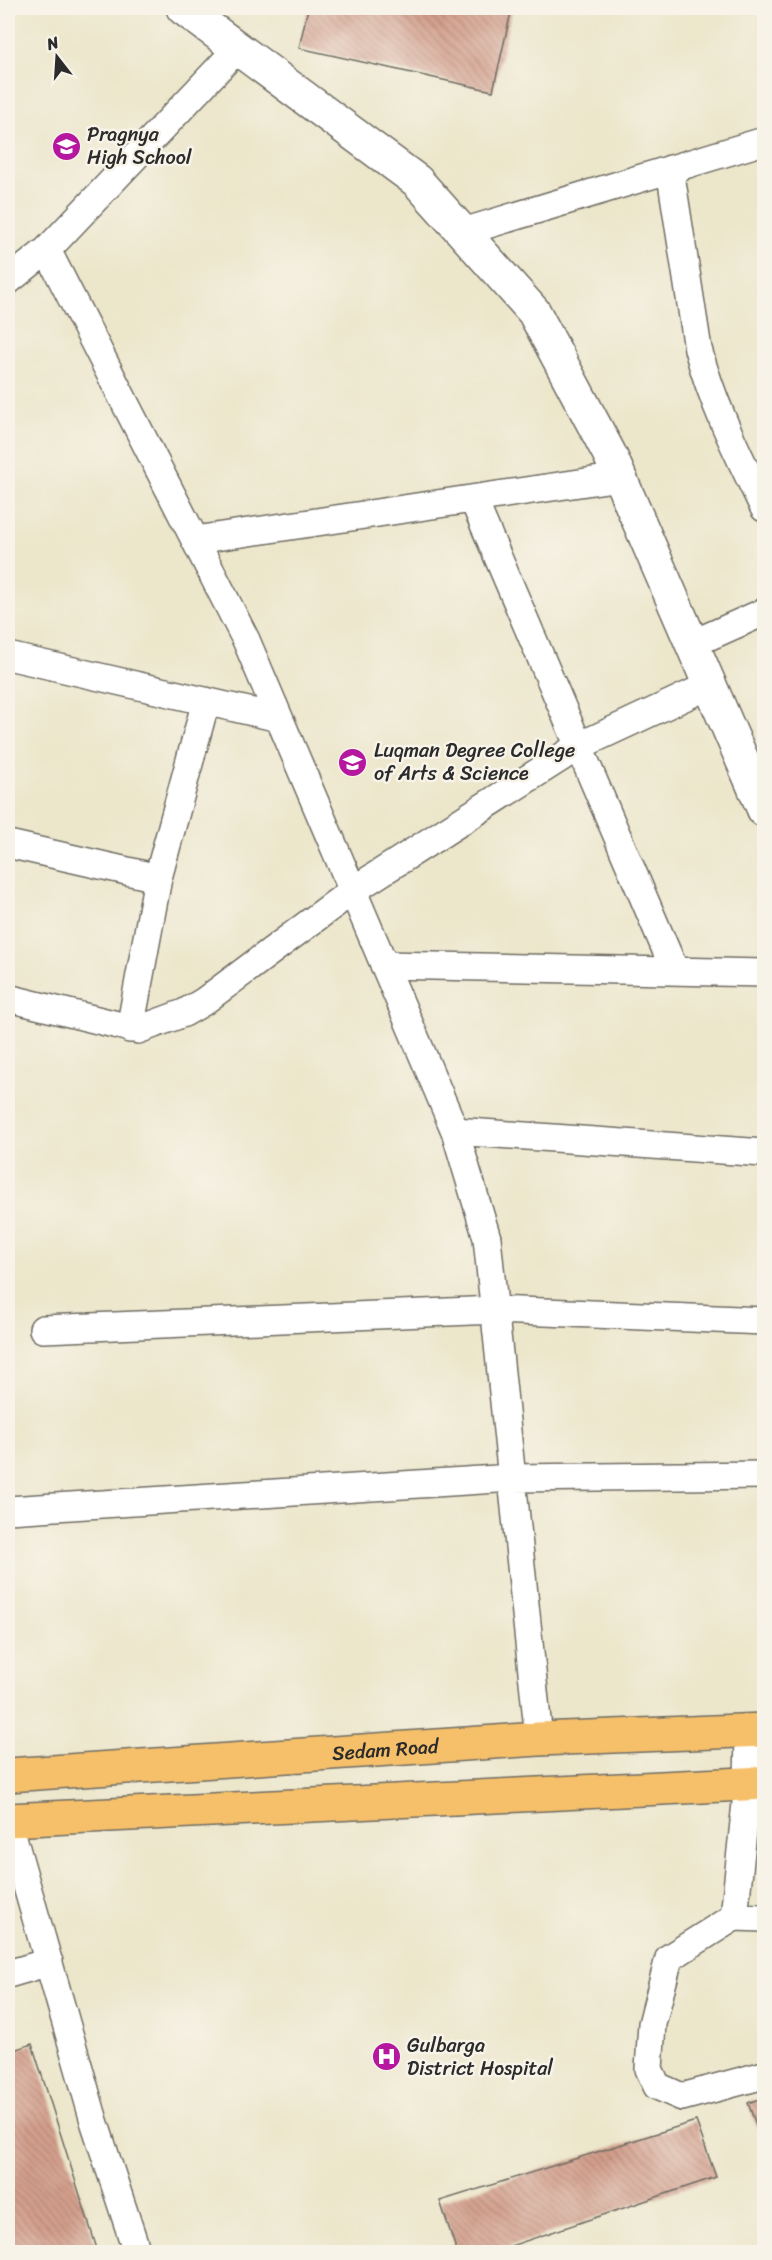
<svg xmlns="http://www.w3.org/2000/svg" width="772" height="2260" viewBox="0 0 772 2260" font-family="Sriracha,sans-serif">
<style>
.building{fill:url(#building-back-hatch)}
.lines{fill:none;stroke-linecap:round;stroke-linejoin:round}
.minor-casing{stroke:#6f6c63;stroke-width:30}
.tertiary-casing{stroke:#6f6c63;stroke-width:36}
.primary-casing{stroke:#6f6c63;stroke-width:36}
.minor{stroke:#fff;stroke-width:27}
.tertiary{stroke:#fff;stroke-width:33}
.primary{stroke:#f6c06b;stroke-width:33}
.labels{text-anchor:middle;dominant-baseline:central;stroke-width:5;stroke-linejoin:round;paint-order:stroke}
.poi-label{font-size:20px;fill:#2b2b2b;stroke:#f7f3e8;text-anchor:start}
.street-label{font-size:20px;fill:#2b2b2b;stroke:#f7f3e8}
</style>
<defs>
<pattern id="building-back-hatch" width="6" height="6" patternUnits="userSpaceOnUse" patternTransform="scale(1.5)"><rect width="6" height="6" fill="#d49f8c"/><path d="M-1 5l2 2M0 0l6 6M5-1l2 2" fill="none" stroke="#ac8273"/></pattern>
</defs>
<rect width="100%" height="100%" fill="#f7f3e8"/>
<filter id="ink" filterUnits="userSpaceOnUse"><feTurbulence type="fractalNoise" baseFrequency=".0167" numOctaves="2"/><feDisplacementMap in="SourceGraphic" scale="12" xChannelSelector="R" yChannelSelector="G"/><feConvolveMatrix kernelMatrix="1 2 1 2 8 2 1 2 1" color-interpolation-filters="sRGB"/></filter>
<filter id="wash" filterUnits="userSpaceOnUse"><feTurbulence type="fractalNoise" baseFrequency=".008" numOctaves="4" result="noise"/><feDisplacementMap in="SourceGraphic" scale="24" xChannelSelector="R" yChannelSelector="G"/><feGaussianBlur stdDeviation="1.35" result="paint"/><feColorMatrix in="noise" values="0 0 0 0 0 0 0 0 0 0 0 0 0 0 0 0 0 1.4 0 .05"/><feComposite in="paint" operator="in"/></filter>
<g filter="url(#wash)">
<rect width="100%" height="100%" fill="#ece6cb"/>
<g id="blocks">
<path class="building" d="M308,8H512L493,91L299,48Z
M32,2044L98,2252H8V2052Z
M764,2097V2147L748,2103Z
M696,2121L716,2177L493,2252H457L440,2201Z"/>
</g>
</g>
<g filter="url(#ink)">
<use href="#blocks" fill-opacity="0" stroke="#6f6c63" stroke-width="1.5"/>
<g class="lines">
<defs>
<path id="minor" d="M670,169L698,349C713,405 739,456 764,508
M463,232L764,141
M47,250L246,640L455,1131L487,1238L539,1739
M8,281L47,250L238,48
M473,499L675,971
M195,540L620,477
M692,644L764,612
M8,656L279,718
M8,844L158,878
M384,965L764,973
M8,998L138,1030L184,1013L203,1002L352,891L579,746L710,685
M130,1029L158,878L206,701
M455,1131L764,1153
M43,1329L495,1310L764,1321
M8,1510L513,1478L764,1475
M8,1820L94,2121L137,2252
M734,1917L748,1784L749,1731
M764,1918L734,1917L669,1958L652,2024L649,2069L657,2086L682,2097L764,2075
M8,1974L49,1962"/>
<path id="tertiary" d="M183,8L417,181L534,312L610,455L764,810"/>
<g id="primary">
<path id="s1" d="M8,1775L539,1739L764,1730"/>
<path d="M8,1820L764,1783"/>
</g>
</defs>
<use href="#minor" class="minor-casing"/>
<use href="#tertiary" class="tertiary-casing"/>
<use href="#primary" class="primary-casing"/>
<use href="#minor" class="minor"/>
<use href="#tertiary" class="tertiary"/>
<use href="#primary" class="primary"/>
</g>
</g>
<defs>
<symbol id="school-disc" viewBox="-11 -11 22 22"><circle r="9.5" fill="#b5179e" stroke="#f7f3e8"/><path d="M0-5L7-2L0 1L-7-2ZM-4 1L0 2.5L4 1V4Q0 6-4 4Z" fill="#fff"/></symbol>
<symbol id="university-disc" viewBox="-11 -11 22 22"><circle r="9.5" fill="#b5179e" stroke="#f7f3e8"/><path d="M0-5L7-2L0 1L-7-2ZM-4 1L0 2.5L4 1V4Q0 6-4 4Z" fill="#fff"/></symbol>
<symbol id="hospital-disc" viewBox="-11 -11 22 22"><circle r="9.5" fill="#b5179e" stroke="#f7f3e8"/><path d="M-5-5h3v3.5h4V-5h3V5h-3V1.5h-4V5h-3Z" fill="#fff"/></symbol>
</defs>
<g fill-rule="evenodd">
<use href="#school-disc" x="50" y="130" width="33" height="33"/>
<use href="#university-disc" x="336" y="746" width="33" height="33"/>
<use href="#hospital-disc" x="370" y="2040" width="33" height="33"/>
</g>
<g class="labels">
<g class="poi-label">
<text x="87" y="134">Pragnya<tspan x="87" dy="23">High School</tspan></text>
<text x="374" y="750">Luqman Degree College<tspan x="374" dy="23">of Arts &amp; Science</tspan></text>
<text x="407" y="2045">Gulbarga<tspan x="407" dy="23">District Hospital</tspan></text>
</g>
<g class="street-label">
<text stroke="none"><textPath href="#s1" startOffset="378">Sedam Road</textPath></text>
</g>
</g>
<rect width="772" height="2260" fill="none" stroke="#f7f3e8" stroke-width="30"/>
<g transform="translate(57 57) rotate(343)" stroke="#f7f3e8" stroke-width="4.5" paint-order="stroke">
<path d="M0-4.5L10 22L0 15L-10 22Z" fill="#2b2b2b"/>
<text y="-9" font-size="16" font-weight="bold" text-anchor="middle" fill="#2b2b2b">N</text>
</g>
</svg>
